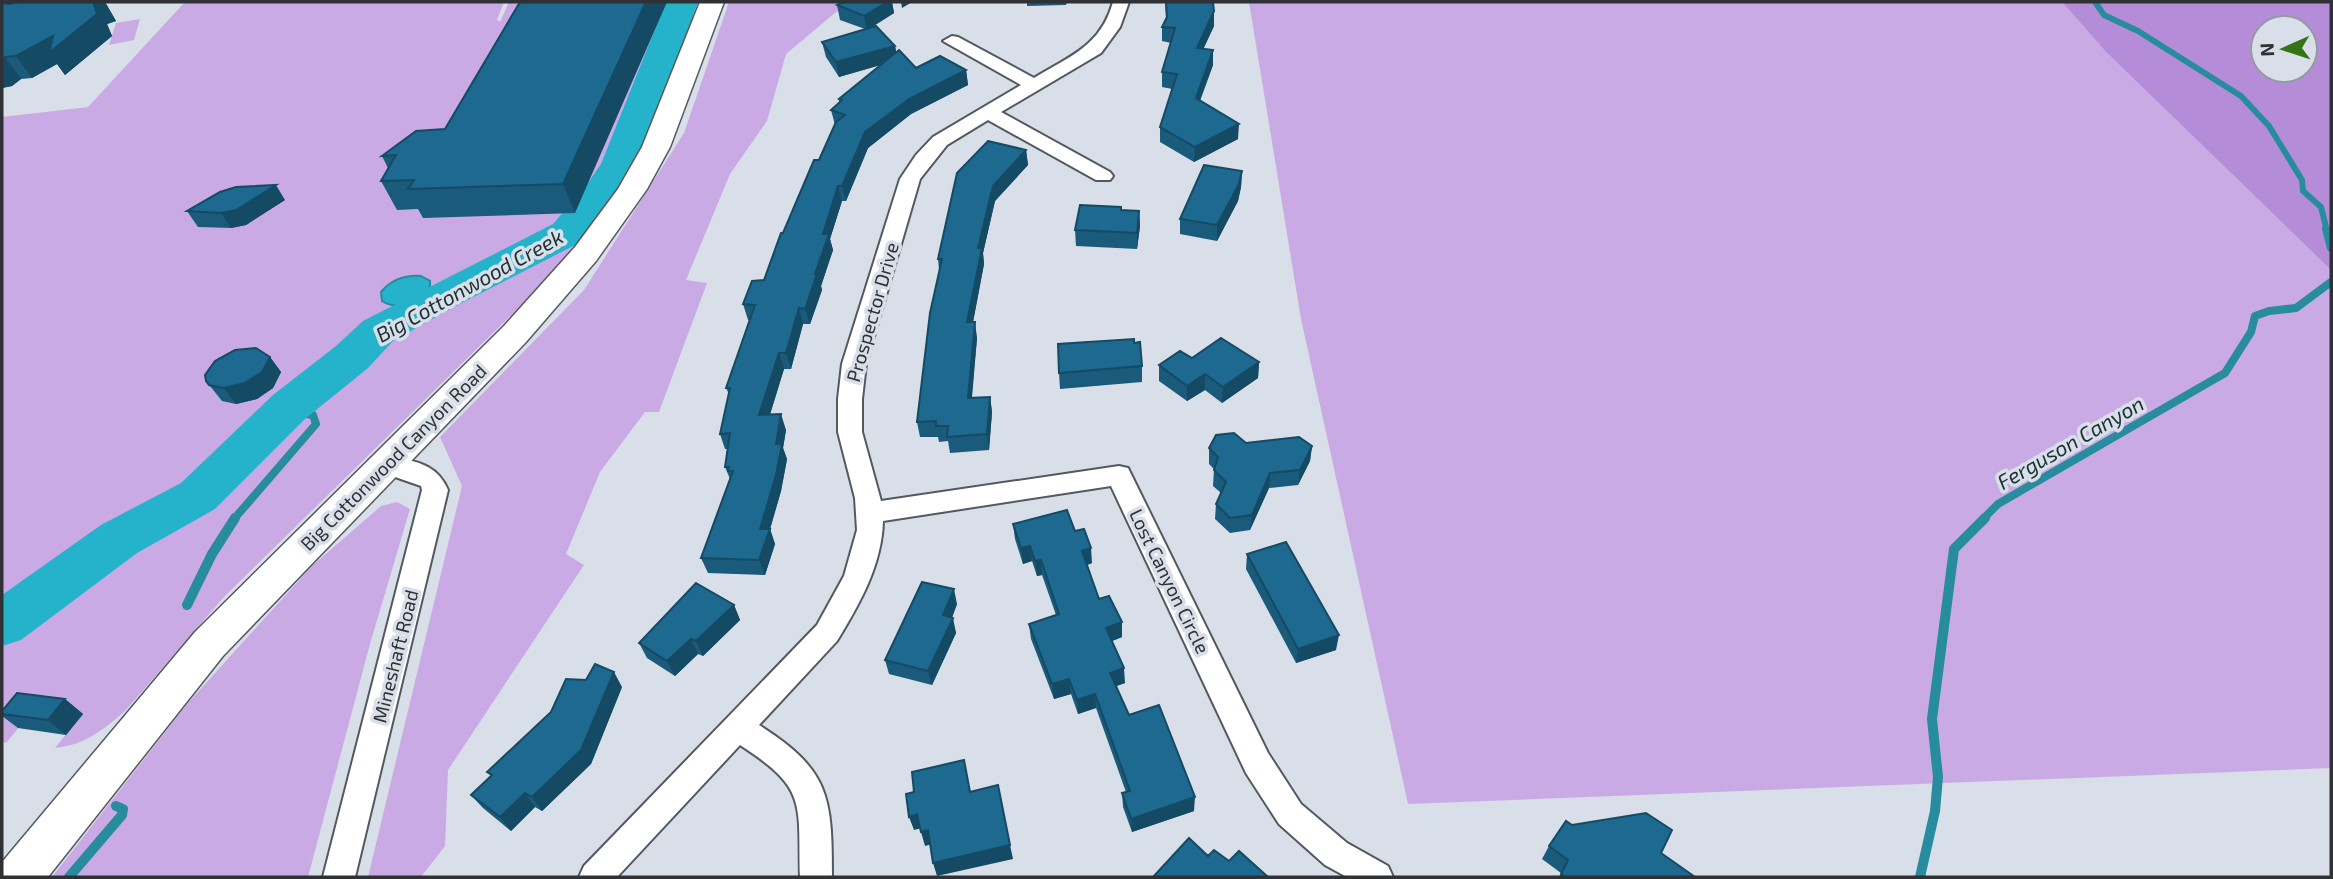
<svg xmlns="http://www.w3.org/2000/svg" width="2333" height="879" viewBox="0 0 2333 879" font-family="'Exo 2',sans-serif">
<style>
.green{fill:#c9aae5;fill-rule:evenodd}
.forest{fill:#b58cd8;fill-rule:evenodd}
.water{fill:#24b3ca;stroke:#278c9d;stroke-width:2}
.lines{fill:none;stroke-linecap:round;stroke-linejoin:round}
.stream-far2{stroke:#278c9d;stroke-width:6}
.stream-far1{stroke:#278c9d;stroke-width:8}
.stream{stroke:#278c9d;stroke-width:10}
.river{fill:#24b3ca;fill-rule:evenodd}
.minor-casing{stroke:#545960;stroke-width:4}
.secondary-casing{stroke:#545960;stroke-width:3}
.minor{fill:#fff;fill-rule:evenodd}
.secondary{fill:#fff;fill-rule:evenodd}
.wall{fill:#1a5a7b}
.shaded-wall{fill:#154a64}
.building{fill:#1e698f;stroke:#154a64;stroke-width:2}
.labels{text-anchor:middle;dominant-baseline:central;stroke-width:7;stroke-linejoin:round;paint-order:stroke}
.street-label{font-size:19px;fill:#2f3134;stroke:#d9dfe8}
.water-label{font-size:21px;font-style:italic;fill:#1a3034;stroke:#d9dfe8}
</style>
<rect width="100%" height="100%" fill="#d9dfe8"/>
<path class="green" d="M185,2H504L497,20L500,22L509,2H698L657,112L602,215L553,274L224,597L125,711C103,730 85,745 55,748L82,714L35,708L6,743L2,742V117L88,107ZM413,275L430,290L418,300L390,283Z
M729,2H848L786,54L767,121L730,174L686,280L707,283L659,412H645L600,472L566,554L584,565L448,770L445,846L421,877H368L462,486L440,437L584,290L684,133Z
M1249,2H2062L2106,52L2331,270V768L1408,804L1301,319Z
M140,19L134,40L109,45L116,23Z
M397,502L410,509L370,644L308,877H52L188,703L312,566L381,506Z"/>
<path class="forest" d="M2062,2H2331V270L2106,52ZM2263,28H2305V70H2263Z"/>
<path class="water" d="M421,276L430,281C433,302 397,312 382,301L381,292C391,280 405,275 421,276Z"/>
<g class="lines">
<path class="stream-far2" d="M2095,2L2104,15L2138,31L2241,96L2269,126L2302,180L2303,191L2321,207L2327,231"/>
<path class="stream-far1" d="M2326,229L2331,248
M234,519L316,424L313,415L285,411
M1983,519L1998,504L2225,373L2251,332L2255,316L2269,311L2296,308L2331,282"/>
<path class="stream" d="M187,605L212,554L235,518
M69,877L122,815L123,809L116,806
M1920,877L1935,811L1938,777L1932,719L1954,549L1985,518"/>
<path class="river" d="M666,2H698L639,164L611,206L581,242L452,308L393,341L368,368L305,419L215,509L137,553L21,640L2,646V595L101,525L181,483L273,395L336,346L363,321L553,224L583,190L601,164Z"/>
<defs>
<path id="minor" d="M1113,2H1129L1120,27L1101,53L1001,112L1110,172L1113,176L1110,180H1096L988,120L947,145L920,179L866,364L862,399V432L881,501L1119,466L1128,468L1268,753L1301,804L1347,843L1388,866L1393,877H1347L1325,865L1279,824L1246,773L1111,486L883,521C882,565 859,605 837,641L759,725C830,770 832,797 832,877H800C798,802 808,789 740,745L617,877H579L584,866L817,625L844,576L857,530L855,498L838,432V399L842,364L900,179L916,155L933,137L1021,85L943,41L952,36L958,37L1034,78C1070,56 1101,46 1113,2Z
M387,455C414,462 436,462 448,490L355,877H323L422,490L421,486L378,471L375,464L378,457Z"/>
<path id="secondary" d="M700,2H724L670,147L647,189L596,261L526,342L223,656L48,877H2L3,861L195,632L504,326L575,247L618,189L642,147Z"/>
</defs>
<use href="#minor" class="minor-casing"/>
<use href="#secondary" class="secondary-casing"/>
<use href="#minor" class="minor"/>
<use href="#secondary" class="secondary"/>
</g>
<path class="wall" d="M17,2H105L116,21L107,24L112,36L65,75L57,64L32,78L21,79L12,86L2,88V3L10,4Z
M520,2L575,213L423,218L418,209L397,210L381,181L388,168L382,156L445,129Z
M843,2H892L894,13L872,27L895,46L896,53L916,68L966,70L968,85L911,114L868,148L846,201H842L830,239L833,250L821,286L822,290L810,324H803L791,369H784L770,414L786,430L783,448L787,459L781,491L770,529L775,544L765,575L708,573L701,558L730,479L725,467L728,449H725L720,434L729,394L726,388L749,320H748L743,304L764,280L783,233L835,125L831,110L839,103V99L880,65L839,77L826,57L822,42L865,29L840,20L837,5Z
M1027,2H1067L1066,5L1027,6Z
M1165,2H1213L1214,26L1203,49L1213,50V65L1200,101L1238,139L1194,162L1160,142V127L1172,89L1162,87V72L1171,43L1162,41V27L1166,18Z
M1026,150L1028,165L995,201L983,253L984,264L973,322L977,338L972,398L990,397L992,412L989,450L950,453L948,441L939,442L938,437H920L917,422L939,270L938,259Z
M1242,171L1241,187L1238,201L1217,241L1180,234V219Z
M285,200L246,225L231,228L198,227L187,211Z
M1139,211L1140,226L1137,249L1076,246L1075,230Z
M270,357L281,372L273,388L257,399L236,404L222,401L206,381Z
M1192,358L1259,362L1258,378L1222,403L1205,390L1187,401L1159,381V365Z
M1142,366V382L1060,389L1059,373Z
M1246,443L1312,446L1310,461L1298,485L1269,488L1250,530L1230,533L1215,519L1216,504L1221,493L1213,486L1214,469L1209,464V448Z
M1013,524L1075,531L1092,563L1087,565L1099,599L1122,637L1112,641L1125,683L1116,686L1129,715L1194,811L1132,832L1123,807L1122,793L1126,792L1096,708L1078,714L1071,694L1054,699L1031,639L1029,624L1056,615L1042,575L1037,576L1032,561L1023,564L1015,539Z
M1247,554L1336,650L1296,663L1246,569Z
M957,604L952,618L956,633L932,685L889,674L885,660Z
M734,605L740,620L703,656L698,654L675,676L647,658L639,643Z
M622,687L591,764L542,811L535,807L511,831L483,808L471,795L491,776L487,772Z
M65,699L83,714L66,735L18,728L2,716V711Z
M1572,825L1661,853L1695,877H1559L1561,873L1542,859L1549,846Z"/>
<path class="shaded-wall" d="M93,2H105L116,21L107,24L112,36L65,75L57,64L32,78L16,56L53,36Z
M646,2H667L575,213L563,184Z
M887,2H892L894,13L867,30L864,16Z
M901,2H912L902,8Z
M1214,11V26L1197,63V48Z
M895,46L898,60L839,77L836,62Z
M1213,50V65L1195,113L1196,98Z
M5,57L21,79L12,86L2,88V59Z
M966,70L968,85L911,114L868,148L846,201L842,186L865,132L909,99Z
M1239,124L1238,139L1194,162L1195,147Z
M1026,150L1028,165L995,201L983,253L984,264L970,338L967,322L978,248L993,186Z
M1242,171L1241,187L1238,201L1217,241V225Z
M276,185L285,200L246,225L231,228L221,213Z
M838,186L842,201L830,239L833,250L821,286L822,290L810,324L805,309L815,274L823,234Z
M1139,211L1140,226L1137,249V233Z
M799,308L803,324L791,369L786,353Z
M975,322L977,338L970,414L968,398Z
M779,353L784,369L765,431L759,415Z
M270,357L281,372L273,388L257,399L236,404L224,388Z
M1259,362L1258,378L1222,403L1223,387Z
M1205,374V390L1187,401V386Z
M990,397L992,412L989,450L987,434Z
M781,414L786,430L783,448L787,459L781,491L770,529L775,544L765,575L759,560L760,529Z
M1312,446L1310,461L1298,485L1300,470Z
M1270,473L1269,488L1250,530L1252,515Z
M1030,546L1032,561L1023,564L1021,548Z
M1091,548L1092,563L1084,566L1082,551Z
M1041,560L1042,575L1037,576L1035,561Z
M954,589L957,604L947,630L943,615Z
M734,605L740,620L703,656L696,641Z
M953,618L956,633L932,685L928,671Z
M1122,622V637L1107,643L1106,628Z
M1339,635L1336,650L1296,663L1298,649Z
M691,639L698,654L675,676L667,661Z
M1124,668L1125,683L1111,688L1110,673Z
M614,672L622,687L591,764L542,811L532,797Z
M1069,679L1071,694L1054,699L1052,684Z
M1095,694L1096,708L1078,714L1077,700Z
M65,699L83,714L66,735L48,720Z
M525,793L535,807L511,831L500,817Z
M1195,797L1194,811L1132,832L1131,819Z
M917,814L922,828L914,830L909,817Z
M928,830L932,844L925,846L921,832Z
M1010,845L1013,859L937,876L933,863Z"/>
<path class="building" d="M17,2H95H93L97,14L49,53L53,36L16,56L5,57L2,59V3L10,4Z
M520,2H646L563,184L408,189L414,180L381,181L396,155L382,156L416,131L445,129Z
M843,2H887L864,16L837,5Z
M1166,2H1213L1214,11L1197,48L1213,50L1196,98L1239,124L1195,147L1160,127L1177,74L1162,72L1175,28L1162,27L1167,17Z
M876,26L895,46L836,62L822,42Z
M899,50L916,68L940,56L966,70L909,99L865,132L842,186H838L823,234H829L815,274H817L805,309L799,308L786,353H779L759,415L781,414L776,444H782L776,475L760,529H770L759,560L701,558L733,471H728L729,467H725L730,433L720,434L730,388H726L755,305L743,304L752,281L764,280L781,233H783L814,160H819L836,122L845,115L831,110L842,100L839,99Z
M988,141L1026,150L993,186L978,248H982L967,322H975L968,398L990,397L987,434L947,437L948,426H936V421L917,422L930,313L942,259H938L957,173Z
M1204,165L1242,171L1238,186L1217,225L1180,219Z
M276,185L236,210L221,213L187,211L220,192L236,187Z
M1080,205L1121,207V210L1139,211L1137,233L1075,230Z
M1221,338L1259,362L1223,387L1205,374L1187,386L1159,365L1180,351L1192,358Z
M1134,339V343L1140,342L1142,366L1059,373L1058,344Z
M256,348L270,357L262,372L245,383L224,388L209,385L206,381L205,375L215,361L235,350Z
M1234,433L1246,443L1299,437L1312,446L1300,470L1270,473L1252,515L1230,518L1216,504L1226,482L1214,470L1218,457L1209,448L1216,435Z
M1067,510L1075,531L1084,529L1091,548L1082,551L1099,599L1109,596L1122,622L1106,628L1124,668L1110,673L1129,715L1159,705L1195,797L1131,819L1122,793L1130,791L1095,694L1077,700L1069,679L1052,684L1029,624L1059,614L1041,560L1035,561L1030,546L1021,548L1013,524Z
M1286,542L1339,635L1298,649L1247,554Z
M922,582L954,589L943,615L953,618L928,671L885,660Z
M696,583L734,605L696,641L691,639L667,661L639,643Z
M595,664L614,672L581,750L532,797L525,793L500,817L471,795L492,775L487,772L551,712L566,679L586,680Z
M17,693L65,699L48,720L2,714V711Z
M964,760L970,792L998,785L1010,845L933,863L928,830L921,832L917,814L909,817L906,794L914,792L912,772Z
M1646,813L1672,830L1661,853L1695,877H1565L1561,874L1568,860L1549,846L1566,821L1572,825Z
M1189,838L1208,856L1214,850L1229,861L1239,851L1268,877H1153Z"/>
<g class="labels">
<g class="street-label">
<text transform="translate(872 312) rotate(-74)">Prospector Drive</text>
<text transform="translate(393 457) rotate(-45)">Big Cottonwood Canyon Road</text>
<text transform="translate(1170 581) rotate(64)">Lost Canyon Circle</text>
<text transform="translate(395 656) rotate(-76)">Mineshaft Road</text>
</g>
<g class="water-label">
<text transform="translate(469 285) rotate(-29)">Big Cottonwood Creek</text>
<text transform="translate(2070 442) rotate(-30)">Ferguson Canyon</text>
</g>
</g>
<rect width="2333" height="879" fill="none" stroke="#2f3134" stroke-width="7"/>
<g transform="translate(2284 49) rotate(267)"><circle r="33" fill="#d9dfe8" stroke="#9599a0" stroke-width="2"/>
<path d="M0-5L12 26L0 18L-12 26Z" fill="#327515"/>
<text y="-10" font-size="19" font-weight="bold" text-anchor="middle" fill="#2f3134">N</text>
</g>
</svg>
